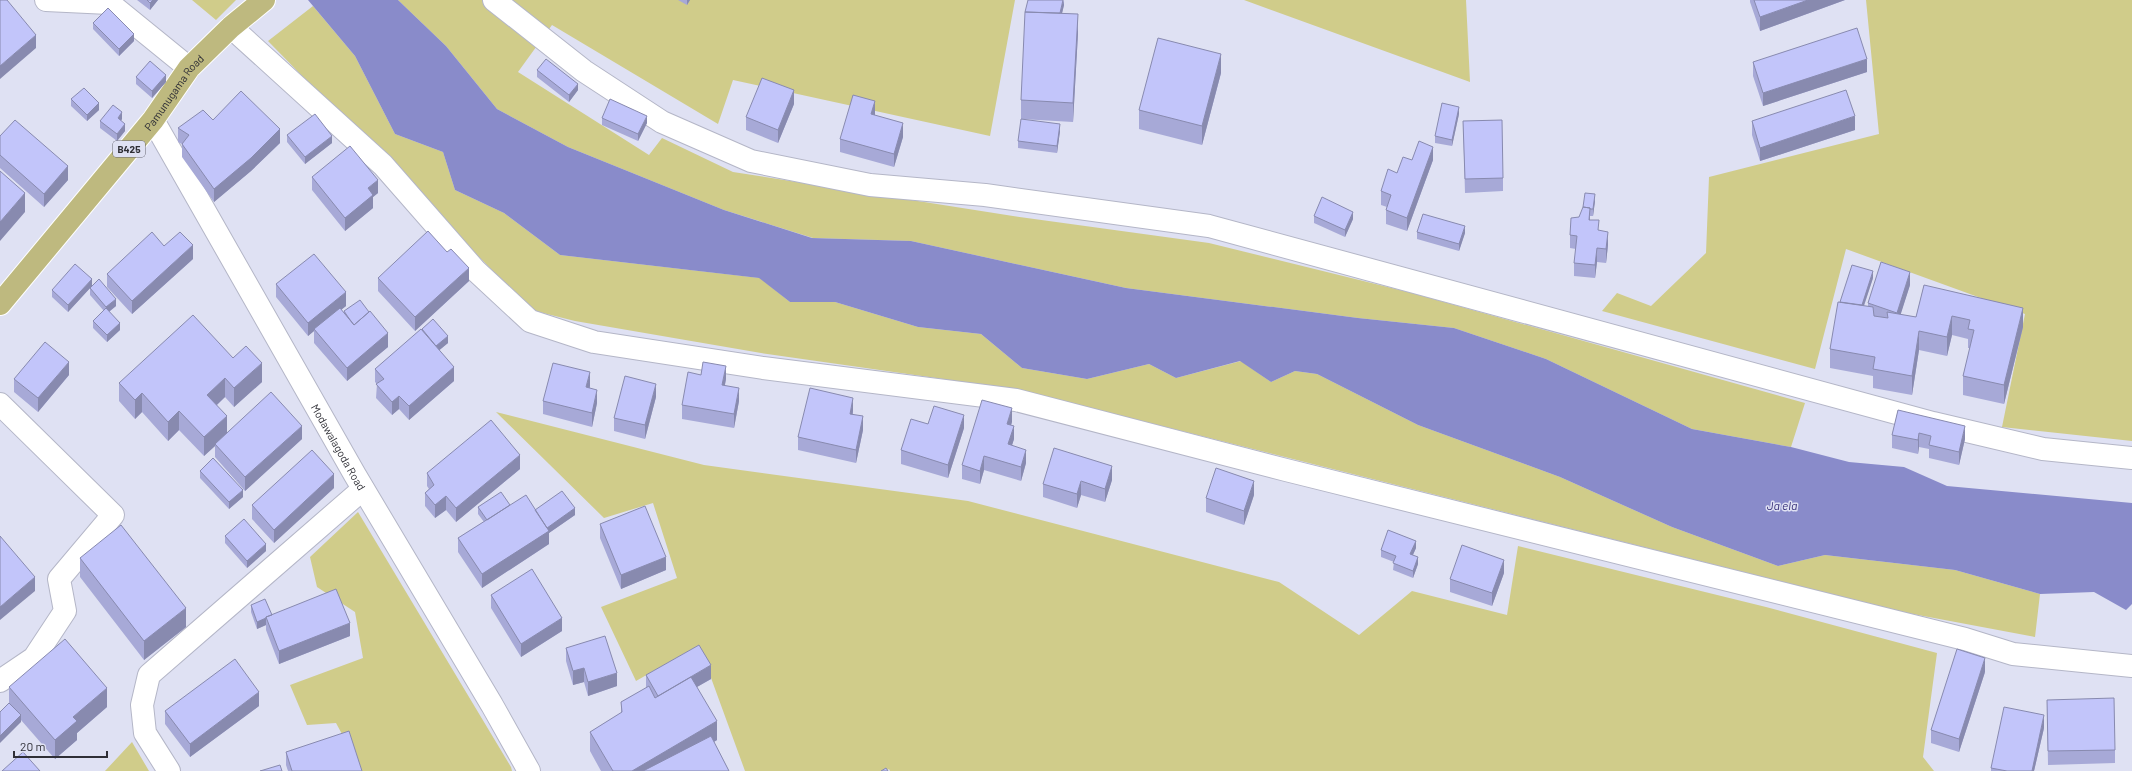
<svg xmlns="http://www.w3.org/2000/svg" width="2132" height="771" viewBox="0 0 2132 771" font-family="Barlow,sans-serif">
<style>
.green{fill:#d0cc8a}
.water{fill:#898bca}
.lines{fill:none;stroke-linecap:round;stroke-linejoin:round}
.minor-casing{stroke:#b4b6c7;stroke-width:24}
.major-casing{stroke:#fff;stroke-width:24}
.minor{stroke:#fff;stroke-width:22}
.major{stroke:#beb97f;stroke-width:22}
.wall{fill:#a7a9d7}
.shaded-wall{fill:#888aaf}
.building{fill:#c2c5fa;stroke:#888aaf}
.labels{text-anchor:middle;dominant-baseline:central;stroke-width:3;stroke-linejoin:round;paint-order:stroke}
.shield{fill:#dfe1f3;stroke:#64646f;stroke-width:1}
.shield-label{font-size:10px;font-weight:bold;fill:#2f2f36}
.street-label{font-size:11px;fill:#2f2f36;stroke:#dfe1f3}
.water-label{font-size:12px;font-style:italic;fill:#342d77;stroke:#dfe1f3}
</style>
<rect width="100%" height="100%" fill="#dfe1f3"/>
<path class="green" d="M192,0H236L216,20Z
M398,0H1015L990,136L733,80L718,124L552,25L518,72L649,155L662,138L733,172L1013,216L1209,243L1412,293L1805,403L1791,447L1692,429L1546,359L1454,328L1358,318L1126,288L911,241L813,238L724,210L568,147L497,109L446,46Z
M1244,0H1466L1470,82Z
M1866,0H2132V441L2002,427L2025,314L1846,249L1815,369L1602,311L1617,293L1651,306L1706,253L1709,177L1879,134Z
M313,6L355,56L395,134L443,152L455,190L504,213L560,255L760,278L790,302H835L918,327L981,334L1022,368L1087,379L1149,364L1176,378L1241,361L1271,382L1295,371L1317,374L1418,425L1560,477L1672,527L1778,566L1825,555L1955,570L2040,594L2035,637L1902,612L1114,414L943,379L761,353L575,321L531,310L268,41Z
M496,412L704,465L968,501L1279,582L1359,635L1412,591L1507,615L1518,546L1766,607L1937,653L1923,757L1934,771H890L889,769L886,771H745L699,645L636,681L601,607L677,578L653,503L604,518Z
M358,512L511,767L512,771H362L336,723L307,725L290,685L363,658L355,612L317,587L310,557Z
M132,742L149,771H105Z"/>
<path class="water" d="M308,0H398L446,46L497,109L568,147L724,210L812,238L911,241L1126,288L1358,318L1454,328L1546,359L1692,429L1791,447L1849,462L1904,467L1947,486L2132,503V604L2126,610L2094,592L2040,594L1955,570L1825,555L1778,566L1672,527L1560,477L1418,425L1317,374L1295,371L1271,382L1240,361L1176,378L1149,364L1087,379L1022,368L981,334L918,327L835,302H790L759,278L560,255L504,213L455,190L443,152L395,134L355,56Z"/>
<g class="lines">
<defs>
<g id="minor">
<path d="M46,0L109,3L189,68"/>
<path d="M494,0L584,71L662,122L751,161L870,185L985,195L1209,226L1933,423L2043,449L2132,458"/>
<path d="M231,27L383,165L475,270L530,321L594,342L763,368L1016,400L1286,470L1965,639L2013,654L2132,666"/>
<path id="s1" d="M153,120L355,475L492,705L529,771"/>
<path d="M0,404L113,515L59,579L65,611L34,658L0,681"/>
<path d="M169,771L145,733L142,705L149,675L363,489"/>
</g>
<g id="major">
<path id="s2" d="M0,304L153,120L189,68L231,27L264,0"/>
</g>
</defs>
<use href="#minor" class="minor-casing"/>
<use href="#major" class="major-casing"/>
<use href="#minor" class="minor"/>
<use href="#major" class="major"/>
</g>
<path class="wall" d="M137,0H158L150,10Z
M678,0H690L687,5Z
M1064,0V5L1062,13L1078,33L1073,122L1021,119V100Z
M1750,0H1845L1760,31L1750,2Z
M93,23L134,41L119,56L93,29Z
M1753,62L1867,72L1763,106L1753,76Z
M537,70L578,90L569,102L537,77Z
M1221,73L1202,145L1139,129V110Z
M136,77L166,82L152,98L136,84Z
M71,99L99,110L87,121L71,106Z
M794,104L778,143L746,130V117Z
M1459,114L1452,146L1435,143V136Z
M874,115L903,137L894,167L840,152V139Z
M602,118L647,123L638,141L602,125Z
M122,119L121,121L125,131L117,141L100,128V121Z
M213,120L280,143L251,171L214,202L182,157V144L178,142V128Z
M1463,121L1503,178V191L1465,193Z
M1752,121L1855,130L1760,161L1752,135Z
M1060,131L1057,153L1018,148V141Z
M287,135L332,143L305,164L287,142Z
M0,136L68,180L44,207L0,168Z
M1412,160H1433L1407,231L1386,224V210L1387,207L1381,205V191L1397,173Z
M312,177L378,193L373,197V208L345,231L312,190Z
M1595,201L1593,216H1590V220L1599,231L1608,245L1606,263L1597,262L1595,278L1574,276V263L1576,249L1570,248V235L1579,217Z
M1314,216L1353,219L1345,237L1314,223Z
M1417,232L1465,233L1459,251L1417,239Z
M193,259L132,314L107,287V274Z
M378,278L469,281L415,331L378,291Z
M1873,278L1864,306H1868V303L1910,285L1900,315L1916,317L1924,285L2023,327L2004,404L1963,395V376L1970,348H1968V339L1952,335L1947,356L1919,350L1912,395L1873,388V376L1830,368V349L1840,302Z
M276,284L346,306L341,310L344,313V311L369,312L388,347L347,381L314,343V331L308,336L276,297Z
M92,286L116,306L109,312L120,330L107,342L93,328V321L104,311L90,295V288L68,312L52,297V290Z
M422,329L448,343L439,350L454,381L409,420L399,409L392,415L376,398L377,384L375,382V369L422,330Z
M233,358L262,382L234,407L225,397L217,405L227,432L302,439L245,491L215,457V446L204,456L179,430L168,441L142,412L135,419L119,401V383Z
M69,375L38,412L14,392V379Z
M726,379L725,385L739,401L734,428L682,419V405Z
M590,386V388L597,403L592,427L543,414V401Z
M656,397L645,439L614,431V418Z
M1898,410L1965,439L1959,465L1929,458V449L1919,447L1918,454L1892,448V435Z
M853,411V414L863,430L856,463L798,450V437Z
M1012,422L1011,425L1014,439L1012,445L1026,463L1021,481L984,470L980,484L962,479V465Z
M928,424L964,428L948,478L901,464V450Z
M520,469L456,522L446,510L435,518L425,506V493L429,489L427,486V473Z
M200,471L243,497L229,509L200,478Z
M1112,480L1105,502L1081,495L1077,508L1043,497V484Z
M334,488L274,543L252,519V505Z
M1254,495L1244,525L1206,512V498Z
M510,505L535,510L575,515L549,533V544L482,588L458,552V538L484,522L478,514V507Z
M600,524L666,570L621,589L600,538Z
M225,536L266,551L247,568L225,543Z
M1416,548L1413,555L1418,564L1413,578L1393,570L1394,562L1381,557V550Z
M80,558L186,627L144,660L80,577Z
M1504,573L1492,606L1450,592V579Z
M491,595L562,631L521,657L491,608Z
M251,605L272,615L350,636L279,664L266,630V625L257,629L251,612Z
M566,648L617,686L588,696L584,682L573,685L566,661Z
M1985,672L1959,752L1931,743V730Z
M646,675L711,679L697,687L717,740L714,742L729,771H601L590,751V732L621,713V702L646,688Z
M9,687L107,707L77,733V740L55,759L21,720V722L9,703Z
M2047,700L2115,750V763L2048,765Z
M259,706L190,757L165,724V711Z
M2044,728L2034,771H1991V768Z
M286,752L362,771H288L286,765Z"/>
<path class="shaded-wall" d="M153,0H158L150,10V3Z
M687,0H690L687,5Z
M1063,0L1064,5L1059,26V19Z
M1808,0H1845L1760,31V17Z
M1078,14V33L1073,122V103Z
M134,34V41L119,56V49Z
M36,35V48L0,79V66Z
M1221,54V73L1202,145V126Z
M1867,59V72L1763,106V93Z
M166,75V82L152,98V91Z
M578,84V90L569,102V95Z
M794,90V104L778,143V130Z
M875,101V115L871,127V114Z
M99,103V110L87,121V115Z
M1459,107V114L1452,146V140Z
M122,112V119L118,125V118Z
M647,116V123L638,141V134Z
M1855,116V130L1760,161V148Z
M903,123V137L894,167V154Z
M125,124V131L117,141V134Z
M1060,124V131L1057,153V146Z
M280,129V143L251,171L214,202V189Z
M332,136V143L305,164V157Z
M1433,147V160L1407,231V218Z
M68,166V180L44,207V194Z
M378,180V193L373,197V208L345,231V218L368,188Z
M25,193V212L0,241V222Z
M1595,194V201L1593,216V209Z
M1590,208V222L1589,220Z
M1353,212V219L1345,237V230Z
M1465,226V233L1459,251V244Z
M1608,232V245L1606,263V249Z
M193,245V259L132,314V301Z
M1597,248V262L1595,278V265Z
M469,268V281L415,331V317Z
M1873,271V278L1860,317V310Z
M1910,272V285L1897,326V313Z
M92,279V286L68,312V305Z
M346,292V306L315,330L314,329V331L308,336V323Z
M116,299V306L106,314V307Z
M2023,308V327L2004,404V385Z
M1952,316V335L1947,356V337Z
M120,323V330L107,342V335Z
M1919,331V350L1912,395V376Z
M388,333V347L347,381V368Z
M448,336V343L436,353V346Z
M69,362V375L38,412V398Z
M262,363V382L234,407V388Z
M726,366V379L722,398V385Z
M454,367V381L409,420V406Z
M590,372V386L586,400V387Z
M225,378V397L207,414V395Z
M656,384V397L645,439V425Z
M739,388V401L734,428V414Z
M597,390V403L592,427V413Z
M142,393V412L135,419V400Z
M399,396V409L392,415V402Z
M853,398V411L850,427V414Z
M1012,408V422L1007,437V424Z
M179,411V430L168,441V422Z
M964,415V428L948,478V465Z
M227,416V435L215,444V446L204,456V437Z
M863,416V430L856,463V450Z
M302,426V439L245,491V477Z
M1014,426V439L1008,458V444Z
M1965,426V439L1959,465V452Z
M1919,433V447L1918,454V440Z
M1026,450V463L1021,481V467Z
M520,455V469L456,522V508Z
M984,456V470L980,484V471Z
M1112,466V480L1105,502V489Z
M334,474V488L274,543V530Z
M1081,481V495L1077,508V494Z
M1254,481V495L1244,525V511Z
M243,490V497L229,509V502Z
M446,496V510L435,518V505Z
M575,508V515L549,533V544L482,588V574Z
M1416,541V548L1410,561V554Z
M266,544V551L247,568V561Z
M666,557V570L621,589V575Z
M1418,557V564L1413,578V571Z
M1504,560V573L1492,606V593Z
M35,577V591L0,620V607Z
M186,608V627L144,660V641Z
M266,618V625L257,629V622Z
M562,618V631L521,657V644Z
M350,623V636L279,664V651Z
M1985,658V672L1959,752V739Z
M711,665V679L658,709V696Z
M584,668V682L573,685V671Z
M617,673V686L588,696V682Z
M107,688V707L77,733V740L55,759V740L73,717Z
M259,692V706L190,757V744Z
M21,715V722L0,743V736Z
M2044,715V728L2034,771H2032Z
M717,721V740L664,771H632Z"/>
<path class="building" d="M0,0H7L36,35L0,66Z
M147,0H153L150,3Z
M1028,0H1063L1060,13L1025,12Z
M1754,0H1808L1760,17Z
M108,8L134,34L119,49L93,23Z
M1025,12L1078,14L1073,103L1021,100Z
M1857,28L1867,59L1763,93L1753,62Z
M1158,38L1221,54L1202,126L1139,110Z
M546,59L578,84L569,95L537,70Z
M150,61L166,75L152,91L136,77Z
M762,78L794,90L778,130L746,117Z
M84,88L99,103L87,115L71,99Z
M1846,90L1855,116L1760,148L1752,121Z
M241,91L280,129L251,158L214,189L182,144L189,135L178,128L203,110L213,120Z
M853,95L875,101L871,114L903,123L894,154L840,139Z
M610,99L647,116L638,134L602,118Z
M1442,103L1459,107L1452,140L1435,136Z
M113,105L122,112L118,118L125,124L117,134L100,121Z
M315,114L332,136L305,157L287,135Z
M1021,119L1060,124L1057,146L1018,141Z
M15,120L68,166L44,194L0,155V136Z
M1502,120L1503,178L1465,179L1463,121Z
M1419,141L1433,147L1407,218L1386,210L1391,195L1381,191L1388,169L1397,173L1403,157L1412,160Z
M350,146L378,180L368,188L373,195L345,218L312,177Z
M0,171L25,193L0,222Z
M1585,193L1595,194L1593,209H1590V208L1583,207Z
M1322,197L1353,212L1345,230L1314,216Z
M1583,207L1590,208L1589,220H1599L1598,230L1608,232L1606,249L1597,248L1595,265L1574,263L1577,236L1570,235L1571,218L1579,217Z
M1423,214L1465,226L1459,244L1417,232Z
M428,231L447,252L451,249L469,268L415,317L378,278Z
M152,232L164,246L180,232L193,245L132,301L107,274Z
M314,254L346,292L308,323L276,284Z
M1881,262L1910,272L1897,313L1868,303Z
M75,264L92,279L68,305L52,290Z
M1852,265L1873,271L1862,305L1840,302Z
M99,279L116,299L106,307L90,288Z
M1924,285L2023,308L2004,385L1963,376L1974,330L1968,329L1970,320L1952,316L1947,337L1919,331L1912,376L1873,369L1875,357L1830,349L1838,302L1873,307L1874,316L1888,318L1887,312L1916,317Z
M360,300L369,312L354,325L348,317L344,311Z
M106,308L120,323L107,335L93,321Z
M340,308L354,325L370,311L388,333L347,368L314,329Z
M193,315L233,358L246,346L262,363L234,388L225,378L207,395L227,416L204,437L179,411L168,422L142,393L135,400L119,383Z
M433,319L448,336L436,346L422,329Z
M421,329L454,367L409,406L399,396L392,402L376,384L384,379L375,369Z
M45,342L69,362L38,398L14,379Z
M703,362L726,366L722,385L739,388L734,414L682,405L688,372L701,375Z
M553,363L590,372L586,387L597,390L592,413L543,401Z
M625,376L656,384L645,425L614,418Z
M810,388L853,398L850,414L863,416L856,450L798,437Z
M271,392L302,426L245,477L215,444Z
M982,400L1012,408L1007,424L1014,426L1008,444L1026,450L1021,467L984,456L980,471L962,465Z
M934,406L964,415L948,465L901,450L911,419L928,424Z
M1898,410L1965,426L1959,452L1929,445L1931,436L1919,433L1918,440L1892,435Z
M491,420L520,455L456,508L446,496L435,505L425,493L434,485L427,473Z
M1054,448L1112,466L1105,489L1081,481L1077,494L1043,484Z
M312,450L334,474L274,530L252,505Z
M213,458L243,490L229,502L200,471Z
M1216,468L1254,481L1244,511L1206,498Z
M562,491L575,508L547,528L535,510Z
M501,492L510,505L487,520L478,507Z
M526,495L549,531L482,574L458,538Z
M645,506L666,557L621,575L600,524Z
M244,519L266,544L247,561L225,536Z
M121,525L186,608L144,641L80,558Z
M1388,530L1416,541L1410,554L1418,557L1413,571L1393,563L1396,556L1381,550Z
M0,536L35,577L0,607Z
M1462,545L1504,560L1492,593L1450,579Z
M532,569L562,618L521,644L491,595Z
M336,589L350,623L279,651L266,617Z
M265,599L272,615L266,617V618L257,622L251,605Z
M605,636L617,673L588,682L584,668L573,671L566,648Z
M65,639L107,688L73,717L77,721L55,740L9,687Z
M699,645L711,665L658,696L646,675Z
M1957,649L1985,658L1959,739L1931,730Z
M235,659L259,692L190,744L165,711Z
M691,677L717,721L632,771H613L590,732L622,712L621,702L649,686L655,698Z
M2114,698L2115,750L2048,751L2047,700Z
M9,703L21,715L0,736V712Z
M2004,707L2044,715L2032,771H2007L1991,768Z
M349,731L362,771H292L286,752Z
M711,736L729,771H643Z
M23,752L40,771H2Z
M280,765L282,771H260Z
M886,768L888,771H881Z"/>
<g class="labels">
<rect class="shield" x="113" y="141" width="32" height="16" rx="3"/>
<g class="shield-label">
<text x="129" y="149">B425</text>
</g>
<g class="street-label">
<text stroke="none"><textPath href="#s2" startOffset="274">Pamunugama Road</textPath></text>
<text stroke="none"><textPath href="#s1" startOffset="376">Modawalagoda Road</textPath></text>
</g>
<g class="water-label">
<text x="1782" y="505">Ja ela</text>
</g>
</g>
<path d="M14 751v6h93v-6" fill="none" stroke="#2f2f36" stroke-width="2"/>
<text x="20" y="751" font-size="12" fill="#2f2f36" stroke="#dfe1f3" stroke-width="3" paint-order="stroke">20 m</text>
</svg>
